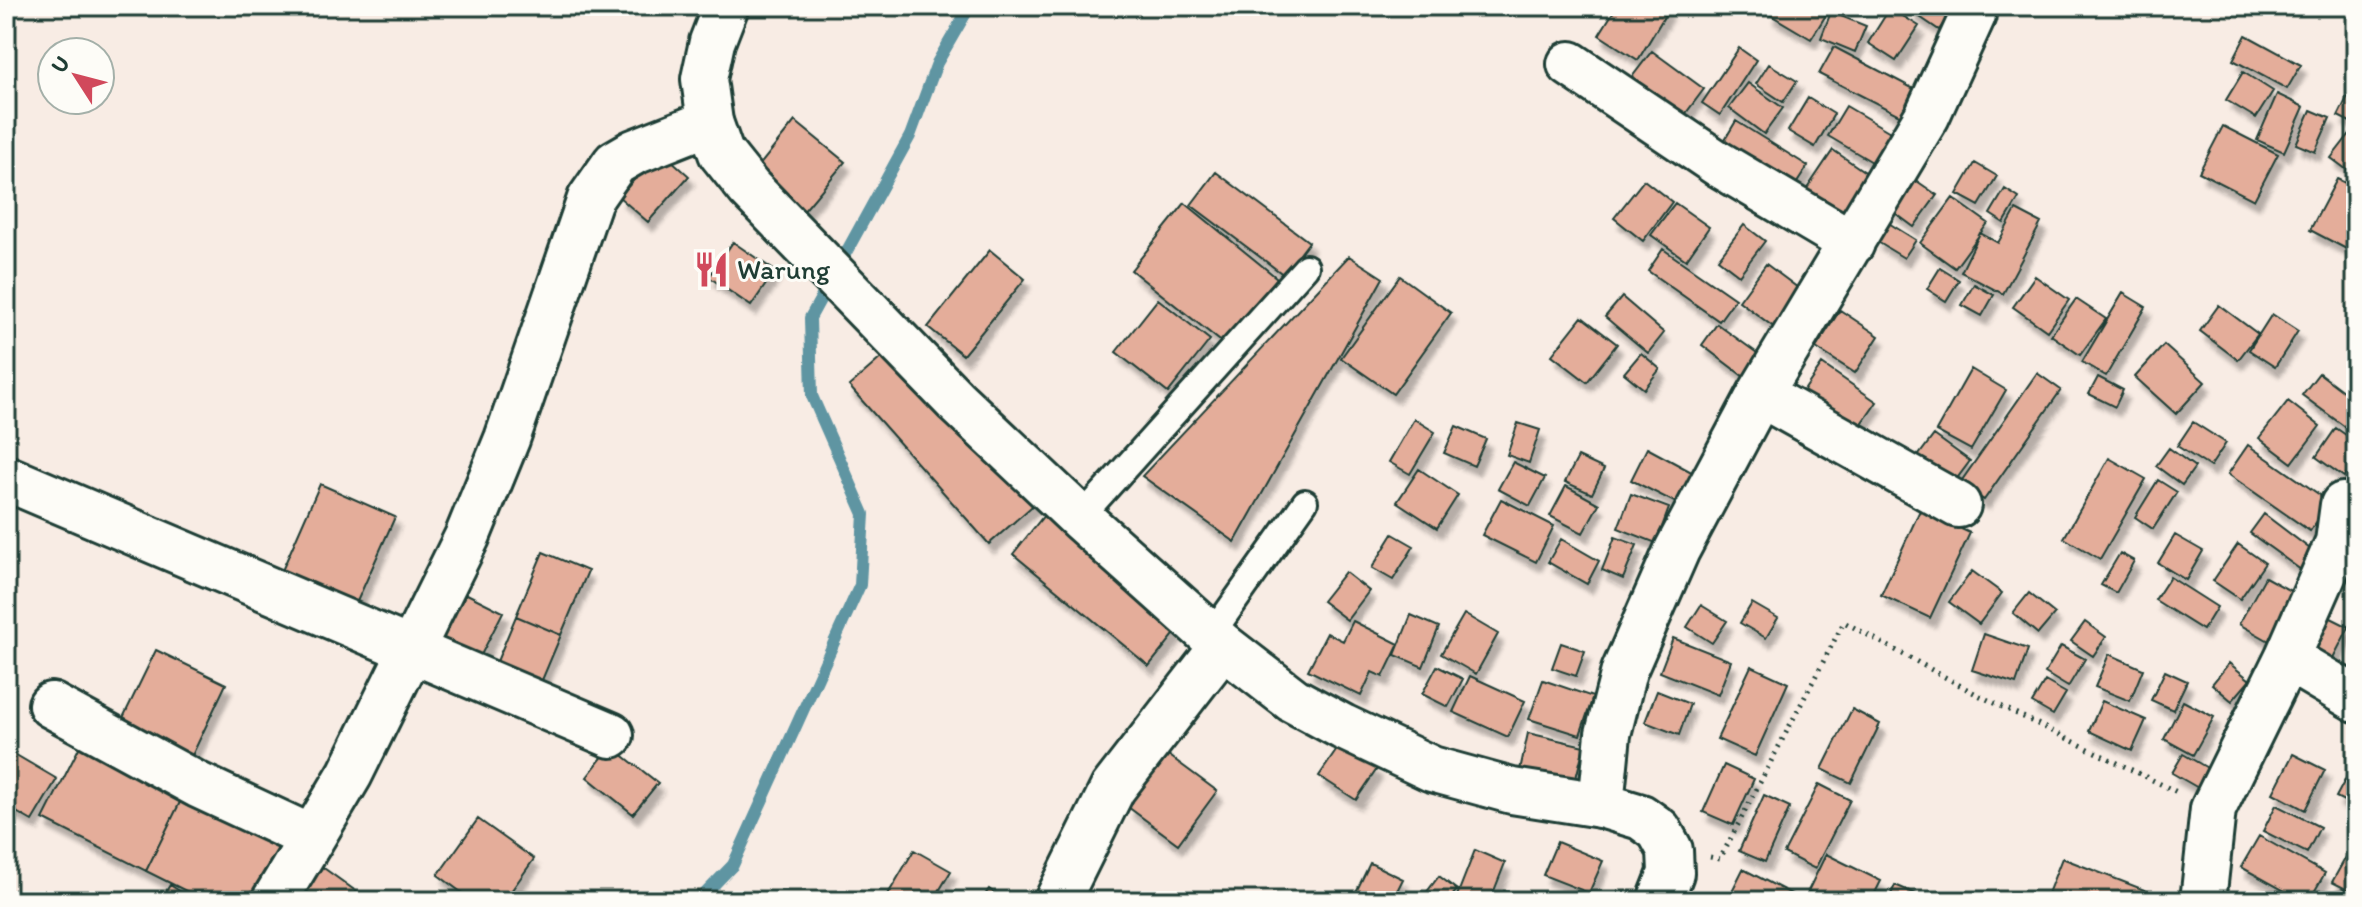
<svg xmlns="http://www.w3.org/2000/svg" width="2362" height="907" viewBox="0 0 2362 907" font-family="Itim,sans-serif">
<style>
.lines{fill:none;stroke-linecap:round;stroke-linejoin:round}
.stream{stroke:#5f95a2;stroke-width:12}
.building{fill:#e4ad9a;stroke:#1f3d34;stroke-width:2;filter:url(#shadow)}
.service-casing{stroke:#1f3d34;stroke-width:30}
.minor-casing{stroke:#1f3d34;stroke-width:50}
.tertiary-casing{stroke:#1f3d34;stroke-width:50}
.path{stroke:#1f3d34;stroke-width:5;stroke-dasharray:2 6;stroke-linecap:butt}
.service{stroke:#fdfcf7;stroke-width:24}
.minor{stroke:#fdfcf7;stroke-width:44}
.tertiary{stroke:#fdfcf7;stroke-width:44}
.labels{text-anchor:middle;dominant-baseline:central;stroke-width:6;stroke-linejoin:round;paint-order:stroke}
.poi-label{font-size:28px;fill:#1f3d34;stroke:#fdfcf7;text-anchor:start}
</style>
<defs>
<filter id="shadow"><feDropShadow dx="5" dy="9" stdDeviation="2" flood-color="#0004"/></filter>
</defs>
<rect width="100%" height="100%" fill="#f8ece4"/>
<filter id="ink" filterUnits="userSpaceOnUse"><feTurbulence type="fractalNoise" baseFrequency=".0125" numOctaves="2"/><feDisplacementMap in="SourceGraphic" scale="16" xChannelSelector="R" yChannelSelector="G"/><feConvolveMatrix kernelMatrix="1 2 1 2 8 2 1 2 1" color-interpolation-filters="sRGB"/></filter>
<g filter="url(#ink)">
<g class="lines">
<path class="stream" d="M698,901L733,865L860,585L864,514L812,396L810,318L910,136L937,63L970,6"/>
</g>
<path class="building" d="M1617,6H1661L1668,10L1638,60L1599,35Z
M1773,6H1811L1826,15L1811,39L1769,14Z
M1914,6H1955L1939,30L1911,11Z
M1890,8L1919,26L1896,61L1868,43Z
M1831,12L1866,26L1855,52L1821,38Z
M2246,35L2301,65L2287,89L2233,60Z
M1834,47L1916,90L1903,117L1819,74Z
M1739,48L1756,60L1720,115L1702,103Z
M1652,51L1704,89L1677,125L1625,86Z
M1769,64L1797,81L1783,102L1756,84Z
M2243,72L2273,91L2256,118L2226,100Z
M1748,83L1783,108L1764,134L1729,108Z
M2353,86L2356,88V125L2338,116Z
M2277,94L2304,107L2284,152L2257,140Z
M1808,98L1834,114L1815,147L1788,131Z
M1846,106L1897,136L1879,166L1828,136Z
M2311,110L2330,118L2315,152L2296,144Z
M795,121L845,162L803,212L754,172Z
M1736,121L1808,166L1789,195L1718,151Z
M2223,126L2278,154L2254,200L2199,172Z
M2356,126V172L2354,175L2331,158Z
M660,150L689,176L648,222L619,197Z
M1833,150L1871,176L1839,222L1802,196Z
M1975,163L1997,176L1979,206L1957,194Z
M1216,172L1309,242L1284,275L1191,205Z
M1914,179L1937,195L1914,227L1891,210Z
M2337,179L2356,188V254L2310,230Z
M1644,180L1672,202L1643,241L1614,218Z
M2005,189L2019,198L2004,223L1990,214Z
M1953,198L1988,223L1955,268L1920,243Z
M1185,203L1277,278L1224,344L1131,270Z
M1675,203L1709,227L1686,260L1651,235Z
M2016,210L2041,223L2003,294L1961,272L1980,233L1998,243Z
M1887,222L1916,240L1904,258L1876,241Z
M1744,225L1765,241L1739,275L1718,259Z
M733,242L775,271L751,306L709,277Z
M1663,249L1735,299L1719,321L1648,271Z
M990,250L1025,279L963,355L928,327Z
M1349,256L1383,278L1235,542L1142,476Z
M1766,264L1802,291L1775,328L1739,301Z
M1940,268L1959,280L1946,301L1927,289Z
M1400,276L1451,313L1393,394L1341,358Z
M2035,276L2069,300L2047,331L2013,307Z
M1974,284L1994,295L1982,316L1962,305Z
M2123,293L2146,307L2106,376L2082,362Z
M1622,297L1664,333L1648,353L1605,317Z
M1158,299L1210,340L1168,393L1116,352Z
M2076,299L2106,319L2080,355L2051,335Z
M2219,305L2258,334L2238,360L2200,331Z
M1840,310L1879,336L1855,373L1816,348Z
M2272,314L2298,331L2275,367L2249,350Z
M1582,317L1617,344L1587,382L1552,355Z
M1717,324L1764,358L1748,380L1702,345Z
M898,343L1038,501L989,544L849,386Z
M2164,345L2205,382L2176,414L2135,377Z
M1641,353L1660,369L1644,389L1624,373Z
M1822,364L1877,402L1856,432L1801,395Z
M1971,369L2006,390L1971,450L1936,431Z
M2037,373L2061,390L1984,500L1960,483Z
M2319,373L2356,401V435L2302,395Z
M2098,377L2123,390L2115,407L2089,394Z
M2288,401L2320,426L2292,463L2259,438Z
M1414,419L1435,432L1410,474L1389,462Z
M2193,422L2226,443L2210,467L2177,446Z
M1518,423L1540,430L1529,463L1507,455Z
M1456,426L1486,439L1474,466L1444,453Z
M2336,428L2356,442V459L2344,477L2316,457Z
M1934,435L1970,461L1952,485L1916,459Z
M2248,445L2330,502L2310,531L2228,474Z
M1647,448L1699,476L1682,506L1631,480Z
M2169,448L2195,467L2182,485L2156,466Z
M1578,457L1604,469L1592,494L1565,482Z
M2109,458L2146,479L2100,559L2064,538Z
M1513,462L1545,478L1530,506L1498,489Z
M1419,469L1458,495L1437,528L1397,502Z
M2158,480L2177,492L2153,529L2135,517Z
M320,484L395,517L351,615L277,582Z
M1566,486L1599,504L1583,533L1550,516Z
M1631,494L1669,508L1656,543L1618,528Z
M1501,499L1554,526L1536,562L1482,535Z
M1920,510L1970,533L1930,618L1881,595Z
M1045,514L1182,625L1149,666L1013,554Z
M2264,514L2314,552L2301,570L2250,533Z
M1393,534L1414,546L1393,580L1372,568Z
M2175,535L2203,551L2186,580L2158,563Z
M1615,537L1637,545L1623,579L1602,570Z
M1561,539L1599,561L1587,584L1548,562Z
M2238,544L2265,563L2240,599L2213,581Z
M543,552L588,571L561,635L516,616Z
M2120,553L2134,561L2116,593L2101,585Z
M1972,571L2002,593L1979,624L1949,602Z
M1345,572L1369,591L1347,620L1322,601Z
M2170,577L2217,607L2203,630L2155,600Z
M2265,577L2305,599L2278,646L2239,624Z
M455,588L503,612L479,659L431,635Z
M2029,593L2055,614L2038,634L2013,613Z
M1752,603L1778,618L1766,638L1740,623Z
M1701,605L1727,621L1712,643L1687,627Z
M2319,612L2349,627L2333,658L2304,644Z
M1464,614L1498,634L1476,674L1441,654Z
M1411,615L1439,627L1423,667L1395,655Z
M516,616L561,635L540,685L495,666Z
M1353,621L1399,644L1383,677L1372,672L1361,696L1308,670L1327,633L1343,641Z
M2085,622L2106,637L2093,656L2071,641Z
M1984,634L2028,649L2016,684L1972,670Z
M1673,638L1731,661L1718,695L1660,672Z
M1561,643L1585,651L1576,676L1552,668Z
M2061,646L2085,659L2068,687L2045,673Z
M156,650L226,684L189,762L118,728Z
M2109,654L2143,669L2130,701L2095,687Z
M2229,663L2250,680L2232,701L2212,684Z
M1437,666L1463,679L1448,707L1422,694Z
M1751,666L1788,683L1755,756L1717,739Z
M2165,671L2187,681L2173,710L2151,700Z
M1470,676L1525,701L1508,737L1453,712Z
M1543,680L1593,697L1580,735L1529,719Z
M2045,681L2066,693L2053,715L2032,703Z
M1657,691L1690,704L1679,735L1645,722Z
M2102,701L2146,720L2132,751L2089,731Z
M2183,701L2214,717L2193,755L2164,739Z
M1852,709L1880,724L1851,783L1822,769Z
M1528,733L1584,746L1575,782L1520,770Z
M84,738L186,790L146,871L43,819Z
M1340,745L1377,769L1356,800L1319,776Z
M611,746L658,783L633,814L587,777Z
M6,749L57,779L32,821L6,806Z
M1167,754L1217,791L1178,844L1128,807Z
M2183,754L2218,774L2207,793L2172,773Z
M2293,754L2325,770L2305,810L2273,793Z
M2354,763L2356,764V807L2336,797Z
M1724,765L1754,779L1733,825L1703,812Z
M1819,784L1850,800L1815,869L1784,853Z
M186,790L288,840L257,901H206L146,871Z
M1764,795L1790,807L1765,862L1739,851Z
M2276,805L2320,827L2307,853L2263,831Z
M478,819L534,859L504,901H473L438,875Z
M2356,831V853L2347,848Z
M2259,836L2325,873L2309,901H2303L2241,867Z
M1557,842L1603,861L1589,893L1543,875Z
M914,850L951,871L933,901H884Z
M1475,850L1505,863L1490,901H1455Z
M1826,854L1881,881L1871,901H1828L1808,891Z
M2346,857L2356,862V889L2354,893L2332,882Z
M2062,858L2160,896L2158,901H2045Z
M314,861L364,897L361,901H294Z
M1370,863L1403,879L1392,901H1363L1354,896Z
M1743,869L1805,901H1727Z
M1439,876L1457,890L1448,901H1420Z
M170,885L195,901H160Z
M1895,885L1933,901H1888Z
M989,889L1005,901H981Z
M1504,891L1526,901H1499Z"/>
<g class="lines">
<defs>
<path id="service" d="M1080,518L1306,267
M1211,635L1305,502"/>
<path id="minor" d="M1570,64L1717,163L1852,243
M1760,394L1958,505
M6,478L611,735
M2287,658L2356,699
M51,705L198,785L312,838L350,774L467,537L507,439L590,199L615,163L634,152L710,122
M1601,805L1608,734L1624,671L1677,550L1760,394L1927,116L1973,15
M274,901L312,838
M1057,901L1113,788L1223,646
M2203,901L2213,809L2287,658L2338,542L2343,505"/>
<path id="tertiary" d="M726,6L712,42L704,79L710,122L721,153L749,188L956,401L1080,518L1223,646L1293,700L1343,727L1432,769L1512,791L1601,805L1641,817L1659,830L1670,850L1671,873L1660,901"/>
</defs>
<use href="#service" class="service-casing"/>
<use href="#minor" class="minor-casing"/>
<use href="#tertiary" class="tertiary-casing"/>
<path class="path" d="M1710,857L1720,859L1844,622L1976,694L2177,792"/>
<use href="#service" class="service"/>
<use href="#minor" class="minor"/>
<use href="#tertiary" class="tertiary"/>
</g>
</g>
<defs>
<symbol id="restaurant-bare" viewBox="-9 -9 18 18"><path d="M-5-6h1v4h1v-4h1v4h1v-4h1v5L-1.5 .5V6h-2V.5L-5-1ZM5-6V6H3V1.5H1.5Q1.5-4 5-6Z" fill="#d1495b" stroke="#fdfcf7" stroke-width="2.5" paint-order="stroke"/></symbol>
</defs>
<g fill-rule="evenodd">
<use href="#restaurant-bare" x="686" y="244" width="51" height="51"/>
</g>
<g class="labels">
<g class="poi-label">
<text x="737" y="269">Warung</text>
</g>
</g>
<rect width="2362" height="907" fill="none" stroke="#fdfcf7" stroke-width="32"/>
<rect x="16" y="16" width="2330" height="875" fill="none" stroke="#1f3d34" stroke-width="3" filter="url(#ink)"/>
<g transform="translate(76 76) rotate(306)"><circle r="38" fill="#fdfcf7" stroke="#a4b0a9" stroke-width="2"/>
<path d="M0-6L14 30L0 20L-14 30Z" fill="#d1495b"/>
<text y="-12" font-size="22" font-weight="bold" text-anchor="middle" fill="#1f3d34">U</text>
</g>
</svg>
